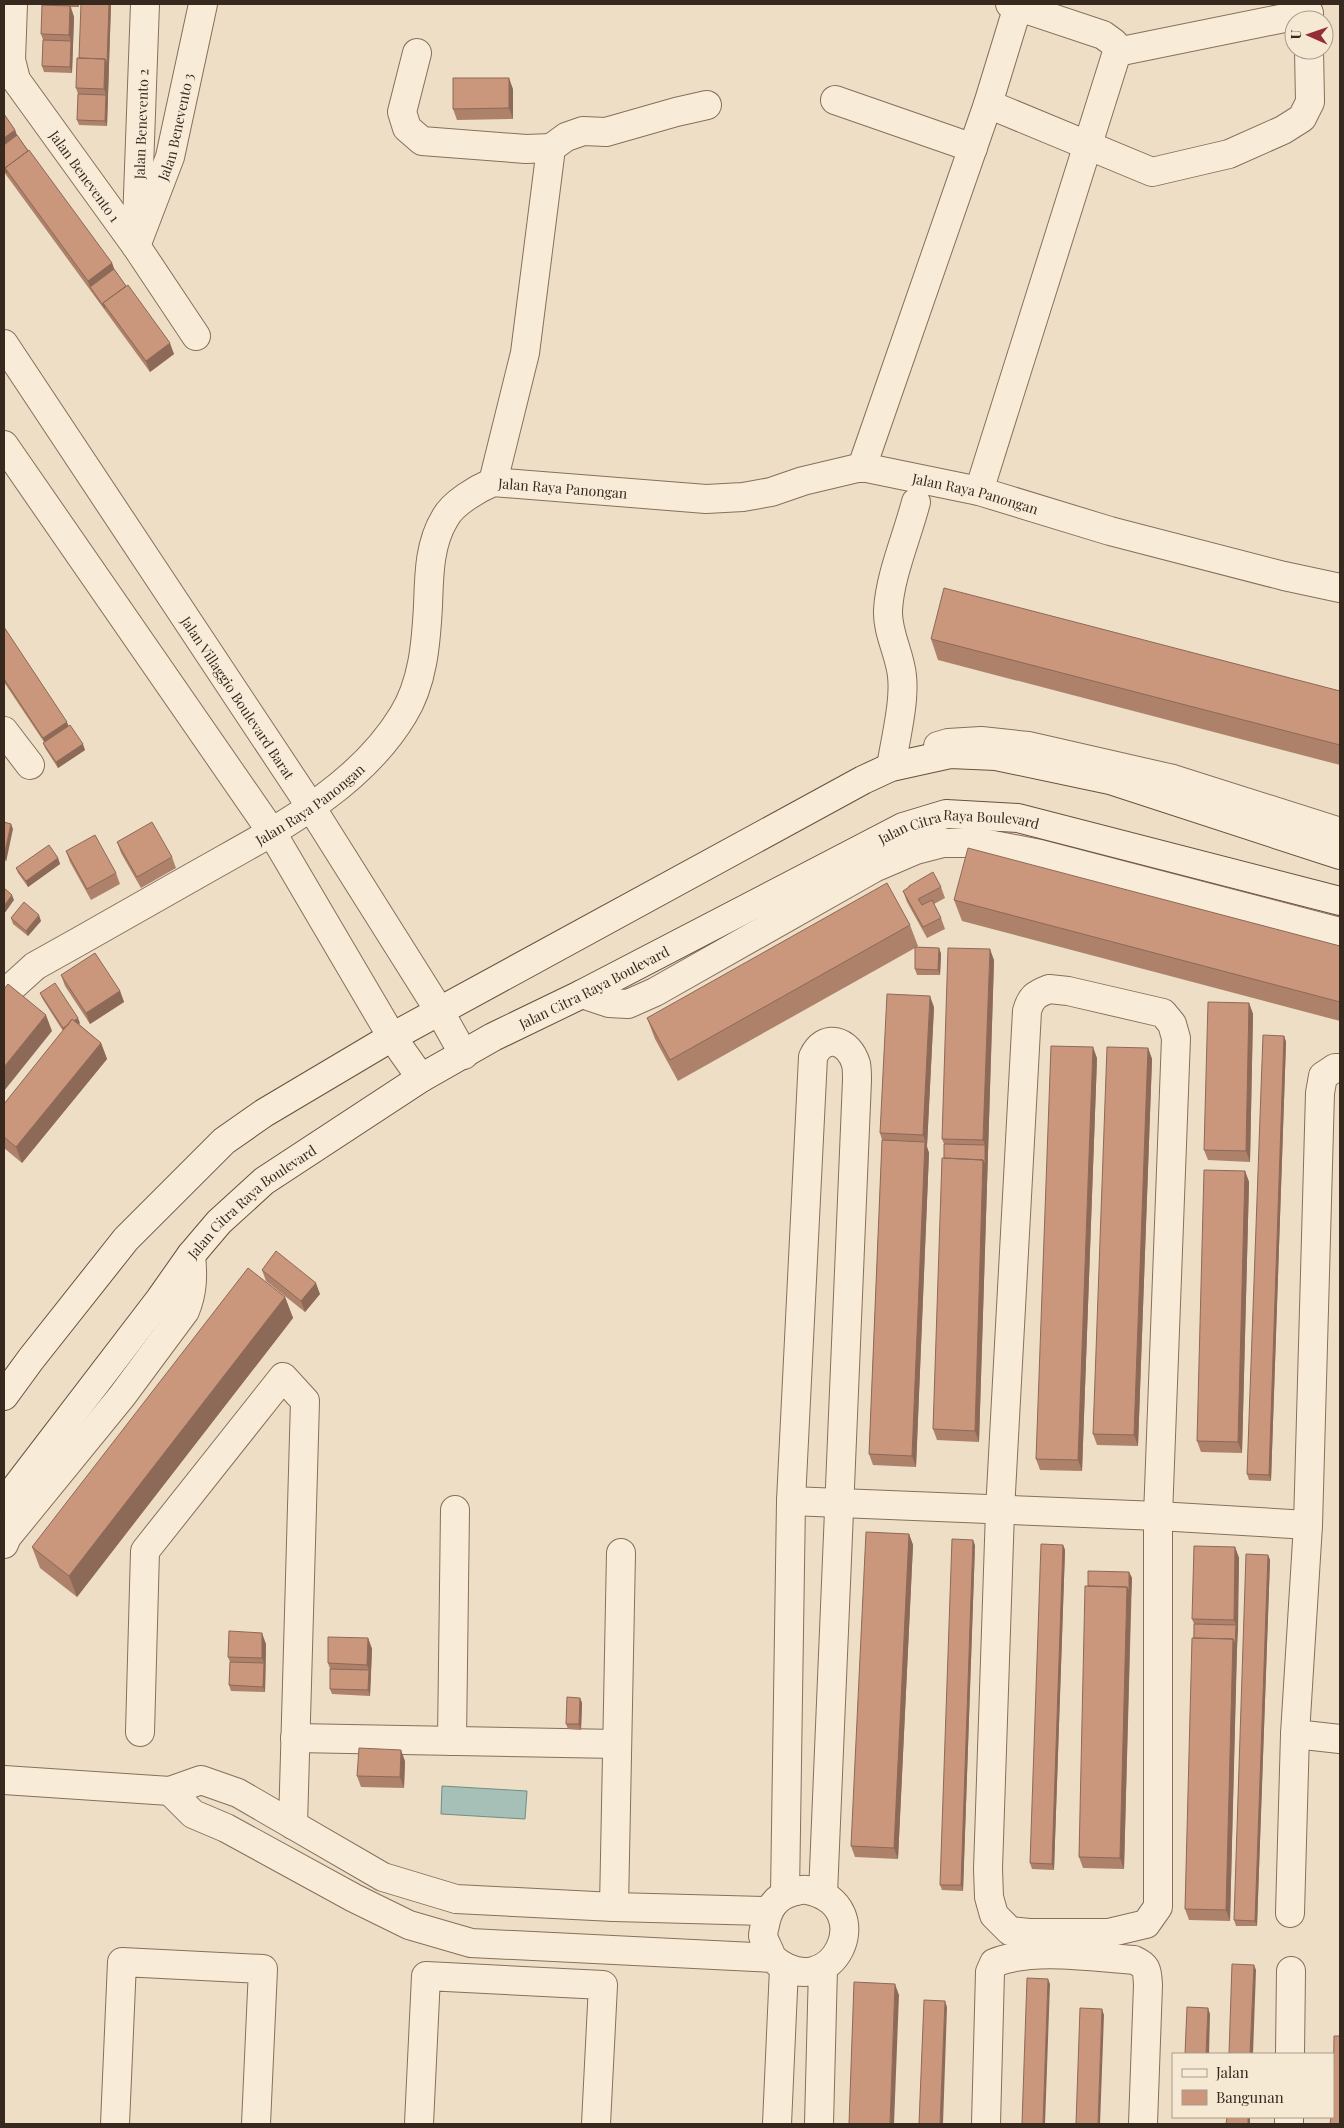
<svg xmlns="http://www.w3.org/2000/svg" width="1344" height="2128" viewBox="0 0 1344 2128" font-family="'Playfair Display',serif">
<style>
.water{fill:#a6c0b7;stroke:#6d8e84}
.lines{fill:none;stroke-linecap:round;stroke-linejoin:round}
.minor-casing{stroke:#876f5b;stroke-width:30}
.tertiary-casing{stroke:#876f5b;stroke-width:30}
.secondary-casing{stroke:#69503e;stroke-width:30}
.minor{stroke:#f8ecd8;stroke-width:28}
.tertiary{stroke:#f8ecd8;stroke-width:28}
.secondary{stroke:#f8ecd8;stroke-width:28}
.wall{fill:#ae816b}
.shaded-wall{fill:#8d6957}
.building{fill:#ca967c;stroke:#8d6957}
.labels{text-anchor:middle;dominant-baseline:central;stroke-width:4.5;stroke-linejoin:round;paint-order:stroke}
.street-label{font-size:14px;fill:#38291f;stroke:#f5e9d4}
</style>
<rect width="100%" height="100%" fill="#eddec5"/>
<path class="water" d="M442,1786L527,1791L525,1819L441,1814Z"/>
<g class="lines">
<defs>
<g id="minor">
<path id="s1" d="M13,4L11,60L16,80L136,246L196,336"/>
<path d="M1117,52L1309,13V20"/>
<path d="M417,53L402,112L407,128L422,141L526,149L551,148"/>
<path d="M835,100L973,148"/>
<path d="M988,104L1152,172L1229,154L1283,130L1302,118L1310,102L1309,50"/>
<path id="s2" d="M137,222L145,4"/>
<path id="s3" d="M136,246L170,157L203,4"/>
<path id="s4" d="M4,344L311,807L440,1012L464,1055"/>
<path d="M4,445L271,831L392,1037L421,1078"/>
<path d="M862,467L988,104L1018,6"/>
<path d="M493,482L525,353L551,148L566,137L583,131L606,132L676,112L707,105"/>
<path d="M979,491L1117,52L1114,43L1103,35L1010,4"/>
<path d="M4,731L30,765"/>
<path d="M938,746L948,743L981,741L1028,746L1173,779L1340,832"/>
<path d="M891,767C895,741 905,702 902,676C900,654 887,633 888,610C890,575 907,537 916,502"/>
<path d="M1049,989L1068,991L1163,1013L1172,1024L1176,1038L1158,1516V1907L1146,1924L1108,1933H1029L1010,1931L994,1915L989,1897L988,1869L1000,1511L1027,1011C1031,997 1036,994 1049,989Z"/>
<path d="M582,994L609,1003L628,1004L655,992L874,868L916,850L943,843H983L1040,854L1340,932"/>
<path d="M791,1501L1158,1516L1308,1525"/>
<path d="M4,1544L7,1537L122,1396L185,1311C193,1292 193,1275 191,1255"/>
<path d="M140,1732L145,1551L283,1377L305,1401L293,1825"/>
<path d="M1295,1734L1340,1739"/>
<path d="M295,1738L617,1744"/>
<path d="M452,1741L455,1510"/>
<path d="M4,1780L170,1791"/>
<path d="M785,1894L791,1501L813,1057C824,1032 849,1040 856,1064C857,1069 857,1075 857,1080L823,1894"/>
<path d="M614,1907L621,1553"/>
<path d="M768,1911L614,1907L456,1899L383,1877L238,1793L201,1780L170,1791L193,1814L226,1828L354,1898L409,1925L471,1943L772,1958C832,2009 881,1905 807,1890C802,1889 797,1891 792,1892C775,1897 768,1909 765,1925C764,1929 763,1933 763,1936C765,1943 770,1951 772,1958"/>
<path d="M1290,1913L1295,1734L1308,1525L1320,1093L1323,1076L1335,1068H1340"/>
<path d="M1290,2054L1291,1971"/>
<path d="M115,2124L122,1962L263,1969L256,2124"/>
<path d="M419,2124L426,1976L603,1985L596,2124"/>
<path d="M777,2124L784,1968"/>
<path d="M819,2124L823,1968"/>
<path d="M986,2124L990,1972L994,1963C1033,1947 1092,1957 1134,1960C1148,1966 1147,1971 1148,1985L1143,2124"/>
<path d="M1289,2124V2117"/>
</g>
<g id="tertiary">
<path id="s5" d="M4,994L35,966C89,936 143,905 196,875C271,832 357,791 403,715C423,683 426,643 428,606C429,576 429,544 445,518C453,503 477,489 493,482L706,499L743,497L771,492L803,481L862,467L979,491L1110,531L1284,576L1340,588"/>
</g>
<g id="secondary">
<path d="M4,1396L31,1359L126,1239L224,1141L264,1113L392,1037L863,780L891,767L950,754L996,756L1110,780L1340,855"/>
<path id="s6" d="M4,1503L160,1299L191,1255L219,1222L264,1181L421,1078L493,1037L582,994L903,827L946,814L1018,818L1340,901"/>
</g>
</defs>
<use href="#minor" class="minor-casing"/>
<use href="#tertiary" class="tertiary-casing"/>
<use href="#secondary" class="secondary-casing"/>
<use href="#minor" class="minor"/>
<use href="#tertiary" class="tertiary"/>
<use href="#secondary" class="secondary"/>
</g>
<path class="wall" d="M43,4H79V7H71L74,17L72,73L44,72L42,66L43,40L41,34Z
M111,4L107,126L79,125L77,120L78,94L76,88L79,58Z
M513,89V119L457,120L453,109Z
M4,114L15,130L17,135L112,263L114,269L174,354L150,372L4,172Z
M4,627L68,726L85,750L58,768L45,748L43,743L44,742L4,682Z
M931,639L1340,691V765L938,660Z
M117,842L172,857L176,868L141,888L121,853Z
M66,851L116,873L120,884L91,900L70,862Z
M58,858L60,864L28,887L18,873L16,868Z
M941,887L945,898L934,904L941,918L945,929L927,938L907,902L903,891Z
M954,900L1340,946V1021L962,921Z
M11,918L41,921L28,936L13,924Z
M910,925L918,946L916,947L939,948L941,954L940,975H917L915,969V948L678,1081L655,1039L647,1018Z
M994,960L979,1442L937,1440L933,1429L944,1158V1144L942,1139Z
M61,975L120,991L124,1002L90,1024L65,986Z
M40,993L80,1023L79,1024L101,1043L107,1059L22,1163L4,1148V1104L63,1031L42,998Z
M1249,1003L1253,1014L1250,1162L1208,1160L1204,1150Z
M934,1007L927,1146L929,1153L916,1467L873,1465L869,1454L882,1140L880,1133Z
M1284,1036L1286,1042L1271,1481L1249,1480L1247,1474Z
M1148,1048L1152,1059L1138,1446L1097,1445L1093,1434Z
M1097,1058L1082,1471L1040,1470L1036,1459Z
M1245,1171L1249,1182L1242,1453L1201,1452L1197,1441Z
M262,1270L320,1294L305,1312L266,1281Z
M285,1297L293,1318L77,1597L40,1568L32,1547Z
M909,1534L913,1545L898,1859L855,1857L851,1846Z
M975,1545L963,1891L942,1890L940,1885Z
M1063,1545L1065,1550L1054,1870L1032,1869L1030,1863Z
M1235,1547L1239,1558L1230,1921L1189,1920L1185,1909L1194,1624L1192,1619Z
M1268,1555L1270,1560L1257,1926H1236L1234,1920Z
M1129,1572L1132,1578L1124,1869L1083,1868L1079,1857L1088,1586Z
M368,1638L372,1649L370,1696L332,1694L330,1689V1669L328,1663Z
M266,1644L265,1692L231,1691L229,1685L230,1662L228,1657Z
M580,1698L582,1703L581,1730L568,1729L566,1724Z
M405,1761L404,1788L361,1787L357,1776Z"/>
<path class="shaded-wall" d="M109,4H111L107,126L105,121L106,95L104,89L105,59Z
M70,6L74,17L72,73L70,67L71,41L69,35Z
M509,78L513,89V119L509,108Z
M15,130L19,141L4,152V138Z
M112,263L116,274L90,287L88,281Z
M170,343L174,354L150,372L146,361Z
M67,722L69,727L45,744L43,738Z
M83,744L85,750L58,768L56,762Z
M11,824L13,829L6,862L4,856Z
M58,858L60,864L28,887L26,881Z
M12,895L14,900L4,914V906Z
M39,915L41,921L28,936L26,931Z
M939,948L941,954L940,975L938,970Z
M990,949L994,960L979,1442L975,1431L983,1160L985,1145L983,1140Z
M120,991L124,1002L90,1024L86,1013Z
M930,996L934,1007L927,1146L923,1135Z
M1249,1003L1253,1014L1250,1162L1246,1151Z
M46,1015L52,1031L4,1091V1067Z
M78,1018L80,1023L65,1034L63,1028Z
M1284,1036L1286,1042L1271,1481L1269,1475Z
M101,1043L107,1059L22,1163L16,1147Z
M1093,1047L1097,1058L1082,1471L1078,1460Z
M1148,1048L1152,1059L1138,1446L1134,1435Z
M925,1142L929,1153L916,1467L912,1456Z
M1245,1171L1249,1182L1242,1453L1238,1442Z
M316,1283L320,1294L305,1312L301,1301Z
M285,1297L293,1318L77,1597L69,1576Z
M909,1534L913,1545L898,1859L894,1848Z
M973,1540L975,1545L963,1891L961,1885Z
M1063,1545L1065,1550L1054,1870L1052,1864Z
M1235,1547L1239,1558L1238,1631L1234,1620Z
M1268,1555L1270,1560L1257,1926L1255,1921Z
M1129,1572L1132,1578L1131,1598L1129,1592Z
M1127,1587L1131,1598L1124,1869L1120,1858Z
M1236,1625L1238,1631L1237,1650L1235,1645Z
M262,1633L266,1644L265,1692L263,1687L264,1663L262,1658Z
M368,1638L372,1649L370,1696L368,1690L369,1670L367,1665Z
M1233,1639L1237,1650L1230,1921L1226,1910Z
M580,1698L582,1703L581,1730L579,1724Z
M401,1750L405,1761L404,1788L400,1777Z
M1254,1965L1256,1970L1253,2054H1250Z
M1048,1979L1050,1984L1045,2124H1043Z
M895,1984L899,1995L894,2124H890Z
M945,2001L947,2007L943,2124H940Z
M1208,2008L1210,2014L1209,2054H1206Z
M1102,2009L1104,2015L1100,2124H1098Z
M1248,2117H1250V2124H1248Z"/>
<path class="building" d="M81,4H109L107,64L105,59L79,58Z
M42,5L70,6L69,35L41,34Z
M43,40L71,41L70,67L42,66Z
M77,58L105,59L104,89L76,88Z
M453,78H509V108L453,109Z
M78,94L106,95L105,121L77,120Z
M4,114L15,130L4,138Z
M17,135L28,151L5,168L7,173L4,169V145Z
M29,150L112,263L88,281L5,168Z
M114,269L126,286L103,303L105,308L90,287Z
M128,285L170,343L146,361L103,303Z
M944,588L1340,691V745L931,639Z
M4,627L67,722L43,738L4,679Z
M70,725L83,744L56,762L43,743Z
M4,822L11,824L4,856Z
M152,822L172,857L137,877L117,842Z
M95,835L116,873L87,889L66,851Z
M49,845L58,858L26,881L16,868Z
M968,848L1340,946V1002L954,900Z
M933,872L941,887L918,899L922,905L932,900L941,918L923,927L903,891L909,887V886Z
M887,883L910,925L670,1060L647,1018Z
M4,888L12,895L4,906Z
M24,902L39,915L26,931L11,918Z
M915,947L939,948L938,970L915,969Z
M948,948L990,949L983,1140L942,1139Z
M95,953L120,991L86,1013L61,975Z
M55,983L78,1018L74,1021L72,1019L68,1025L63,1028L40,993Z
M8,984L46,1015L4,1067V989Z
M887,994L930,996L923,1135L880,1133Z
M1208,1002L1249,1003L1246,1151L1204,1150Z
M72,1019L101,1043L16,1147L4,1137V1104Z
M1263,1035L1284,1036L1269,1475L1247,1474Z
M1051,1046L1093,1047L1078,1460L1036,1459Z
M1107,1047L1148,1048L1134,1435L1093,1434Z
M882,1140L925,1142L912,1456L869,1454Z
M944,1144L985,1145V1165L983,1160L944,1158Z
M942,1158L983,1160L975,1431L933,1429Z
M1204,1170L1245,1171L1238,1442L1197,1441Z
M276,1251L316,1283L301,1301L262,1270Z
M248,1268L285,1297L69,1576L32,1547Z
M866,1532L909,1534L894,1848L851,1846Z
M952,1539L973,1540L961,1885H940Z
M1041,1544L1063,1545L1052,1864L1030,1863Z
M1194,1546L1235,1547L1234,1620L1192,1619Z
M1246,1554L1268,1555L1255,1921L1234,1920Z
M1088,1571L1129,1572V1592L1127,1587L1088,1586Z
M1085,1586L1127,1587L1120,1858L1079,1857Z
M1194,1624L1236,1625L1235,1645L1233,1639L1194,1638Z
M229,1631L262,1633V1658L228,1657Z
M328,1637L368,1638L367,1665L328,1663Z
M1192,1638L1233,1639L1226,1910L1185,1909Z
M230,1662L264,1663L263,1687L229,1685Z
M330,1669L369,1670L368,1690L330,1689Z
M567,1697L580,1698L579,1724H566Z
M359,1748L401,1750L400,1777L357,1776Z
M1232,1964L1254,1965L1250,2054H1229Z
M1027,1978L1048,1979L1043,2124H1022Z
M854,1982L895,1984L890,2124H849Z
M924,2000L945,2001L940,2124H919Z
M1187,2007L1208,2008L1206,2054H1185Z
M1080,2008L1102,2009L1098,2124H1076Z
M1334,2036H1340V2124H1330L1331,2117H1333Z
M1227,2117H1248V2124H1226Z"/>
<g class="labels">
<g class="street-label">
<text stroke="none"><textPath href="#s2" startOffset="98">Jalan Benevento 2</textPath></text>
<text stroke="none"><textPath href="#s3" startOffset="126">Jalan Benevento 3</textPath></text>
<text stroke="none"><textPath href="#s1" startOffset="195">Jalan Benevento 1</textPath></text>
<text stroke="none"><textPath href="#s5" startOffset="826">Jalan Raya Panongan</textPath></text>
<text stroke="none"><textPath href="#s5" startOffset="1246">Jalan Raya Panongan</textPath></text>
<text stroke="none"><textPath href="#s4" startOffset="424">Jalan Villaggio Boulevard Barat</textPath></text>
<text stroke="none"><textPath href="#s5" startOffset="361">Jalan Raya Panongan</textPath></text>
<text stroke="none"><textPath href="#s6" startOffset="1202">Jalan Citra Raya Boulevard</textPath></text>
<text stroke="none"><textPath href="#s6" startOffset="798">Jalan Citra Raya Boulevard</textPath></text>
<text stroke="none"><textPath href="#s6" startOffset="392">Jalan Citra Raya Boulevard</textPath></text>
</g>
</g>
<rect width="1344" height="2128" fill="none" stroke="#38291f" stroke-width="10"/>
<rect x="1172" y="2053" width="162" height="65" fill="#f5e9d4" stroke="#a99c8c"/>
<rect x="1182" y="2069" width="25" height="8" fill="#f8ecd8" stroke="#a99c8c"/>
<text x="1216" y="2078" font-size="15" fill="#38291f">Jalan</text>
<rect x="1182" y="2090" width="25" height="15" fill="#ca967c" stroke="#a99c8c"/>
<text x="1216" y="2103" font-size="15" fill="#38291f">Bangunan</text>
<g transform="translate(1309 35) rotate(272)"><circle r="24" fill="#f5e9d4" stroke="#a99c8c"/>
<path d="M0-4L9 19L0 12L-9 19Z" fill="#952d36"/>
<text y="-8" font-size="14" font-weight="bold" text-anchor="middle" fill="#38291f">U</text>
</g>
</svg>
